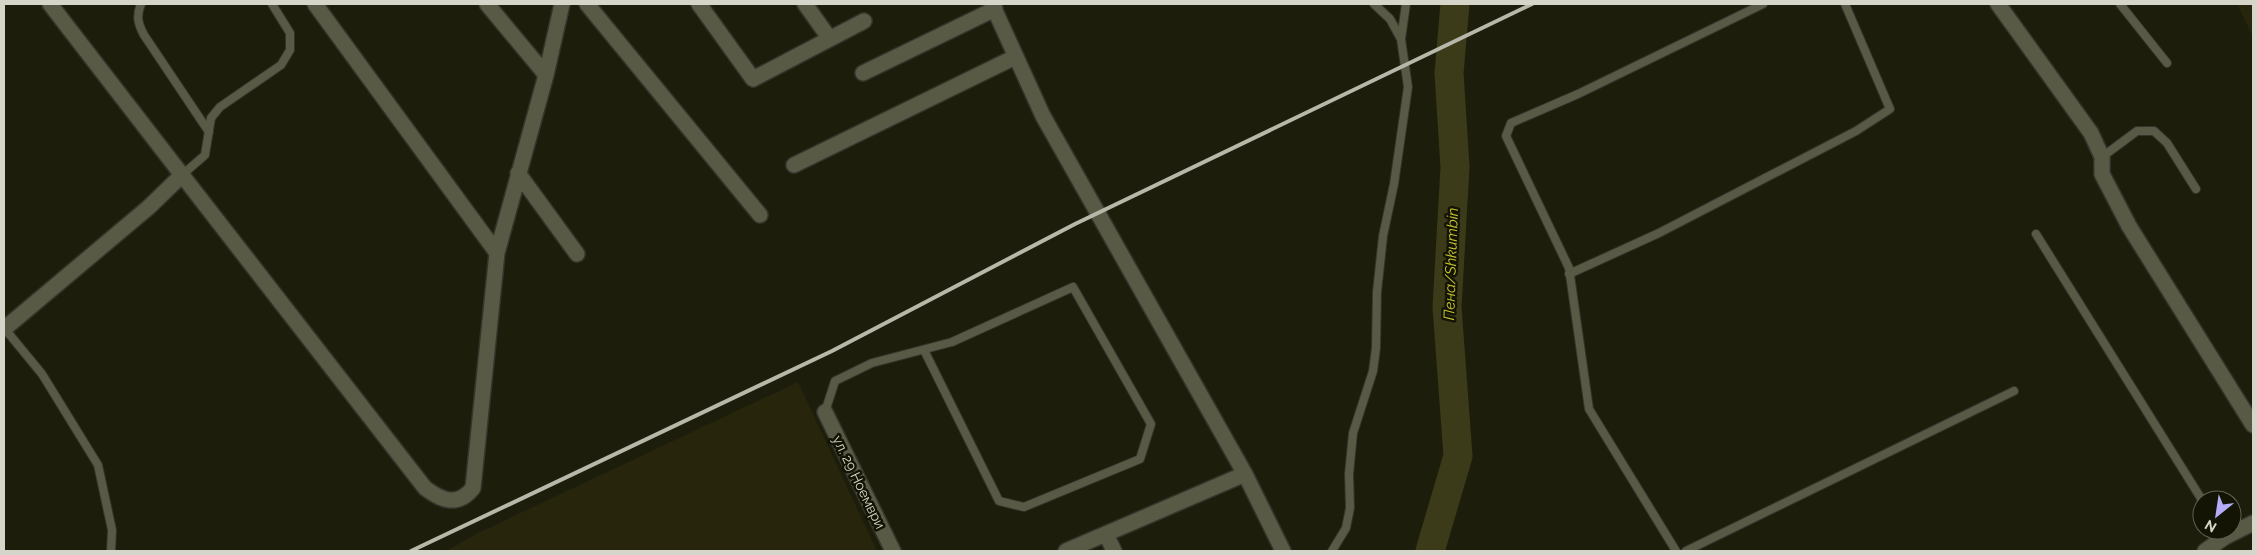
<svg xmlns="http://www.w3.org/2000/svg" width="2257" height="555" viewBox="0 0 2257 555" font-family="Raleway,sans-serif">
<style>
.built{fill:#27260d}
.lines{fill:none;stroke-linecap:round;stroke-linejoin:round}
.river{stroke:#3c3b19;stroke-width:29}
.lane-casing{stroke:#35342c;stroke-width:10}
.street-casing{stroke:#35342c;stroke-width:18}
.secondary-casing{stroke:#35342c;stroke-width:18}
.lane{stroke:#595a45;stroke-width:8}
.street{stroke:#595a45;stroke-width:15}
.secondary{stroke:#595a45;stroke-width:15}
.rail{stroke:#b7b7aa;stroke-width:4}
.labels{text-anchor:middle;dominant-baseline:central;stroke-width:5;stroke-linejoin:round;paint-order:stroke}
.street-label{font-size:14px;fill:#d5d5c9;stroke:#141404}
.water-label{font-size:15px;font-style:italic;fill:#c9c531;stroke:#141404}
</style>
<rect width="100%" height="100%" fill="#1d1d0b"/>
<path class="built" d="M2237,4H2253V37Z
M798,382L877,551H446L478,533Z"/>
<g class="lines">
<path class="river" d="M1430,551L1458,456L1447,307L1455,167L1449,73L1455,4"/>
<defs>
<path id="lane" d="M141,4C136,16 138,24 144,35L209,132
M2120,4L2167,63
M1401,39L1406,4
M2102,157L2137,131H2154L2167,143L2196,189
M182,175L205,155L211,118L220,107L281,65L290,50V33L272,4
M2036,234L2202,500
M1569,274L1659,233L1856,131L1890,109L1845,4
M5,329L42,374L98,465L112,530L111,551
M825,412L835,381L872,363L952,342L1073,287L1151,424L1140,459L1024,507L999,501L924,350
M1332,551L1346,528L1350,508L1349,474L1353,433L1373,371L1376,348L1377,292L1383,236L1394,184L1408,87L1401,39L1390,19L1374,4
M1676,551L1589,409L1569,268L1506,136L1511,123L1578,94L1763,4
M1686,551L2014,391"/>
<path id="street" d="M315,4L497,253
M487,4L546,75
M587,4L760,215
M699,4L753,79L864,21
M805,4L830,39
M992,4L1043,116L1245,474L1283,551
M1998,4L2091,133L2102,157V174L2129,226L2253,425
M863,73L995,9
M794,165L1015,57
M518,173L577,254
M182,175L425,488C442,501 458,507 473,488L497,253L546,75L562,4
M825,412L893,551
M1106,534L1114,551
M1066,551L1245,474
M2205,551L2225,537L2253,523"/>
<path id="secondary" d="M4,329L149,207L182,175L50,4"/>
</defs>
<use href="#lane" class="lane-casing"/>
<use href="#street" class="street-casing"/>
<use href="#secondary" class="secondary-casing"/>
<use href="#lane" class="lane"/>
<use href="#street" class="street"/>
<use href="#secondary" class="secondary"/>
<path class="rail" d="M411,551L832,351L1075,224L1532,4"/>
</g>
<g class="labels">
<g class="street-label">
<text transform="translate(859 482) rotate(64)">ул. 29 Ноември</text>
</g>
<g class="water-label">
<text transform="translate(1451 264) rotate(-88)">Пена/Shkumbin</text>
</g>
</g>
<rect width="2257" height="555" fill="none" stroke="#d5d5c9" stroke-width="10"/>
<g transform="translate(2217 515) rotate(210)"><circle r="24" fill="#141404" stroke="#616153"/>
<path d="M0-4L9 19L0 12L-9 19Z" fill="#b4acf9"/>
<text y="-8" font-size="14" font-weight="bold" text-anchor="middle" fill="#d5d5c9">N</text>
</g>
</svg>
